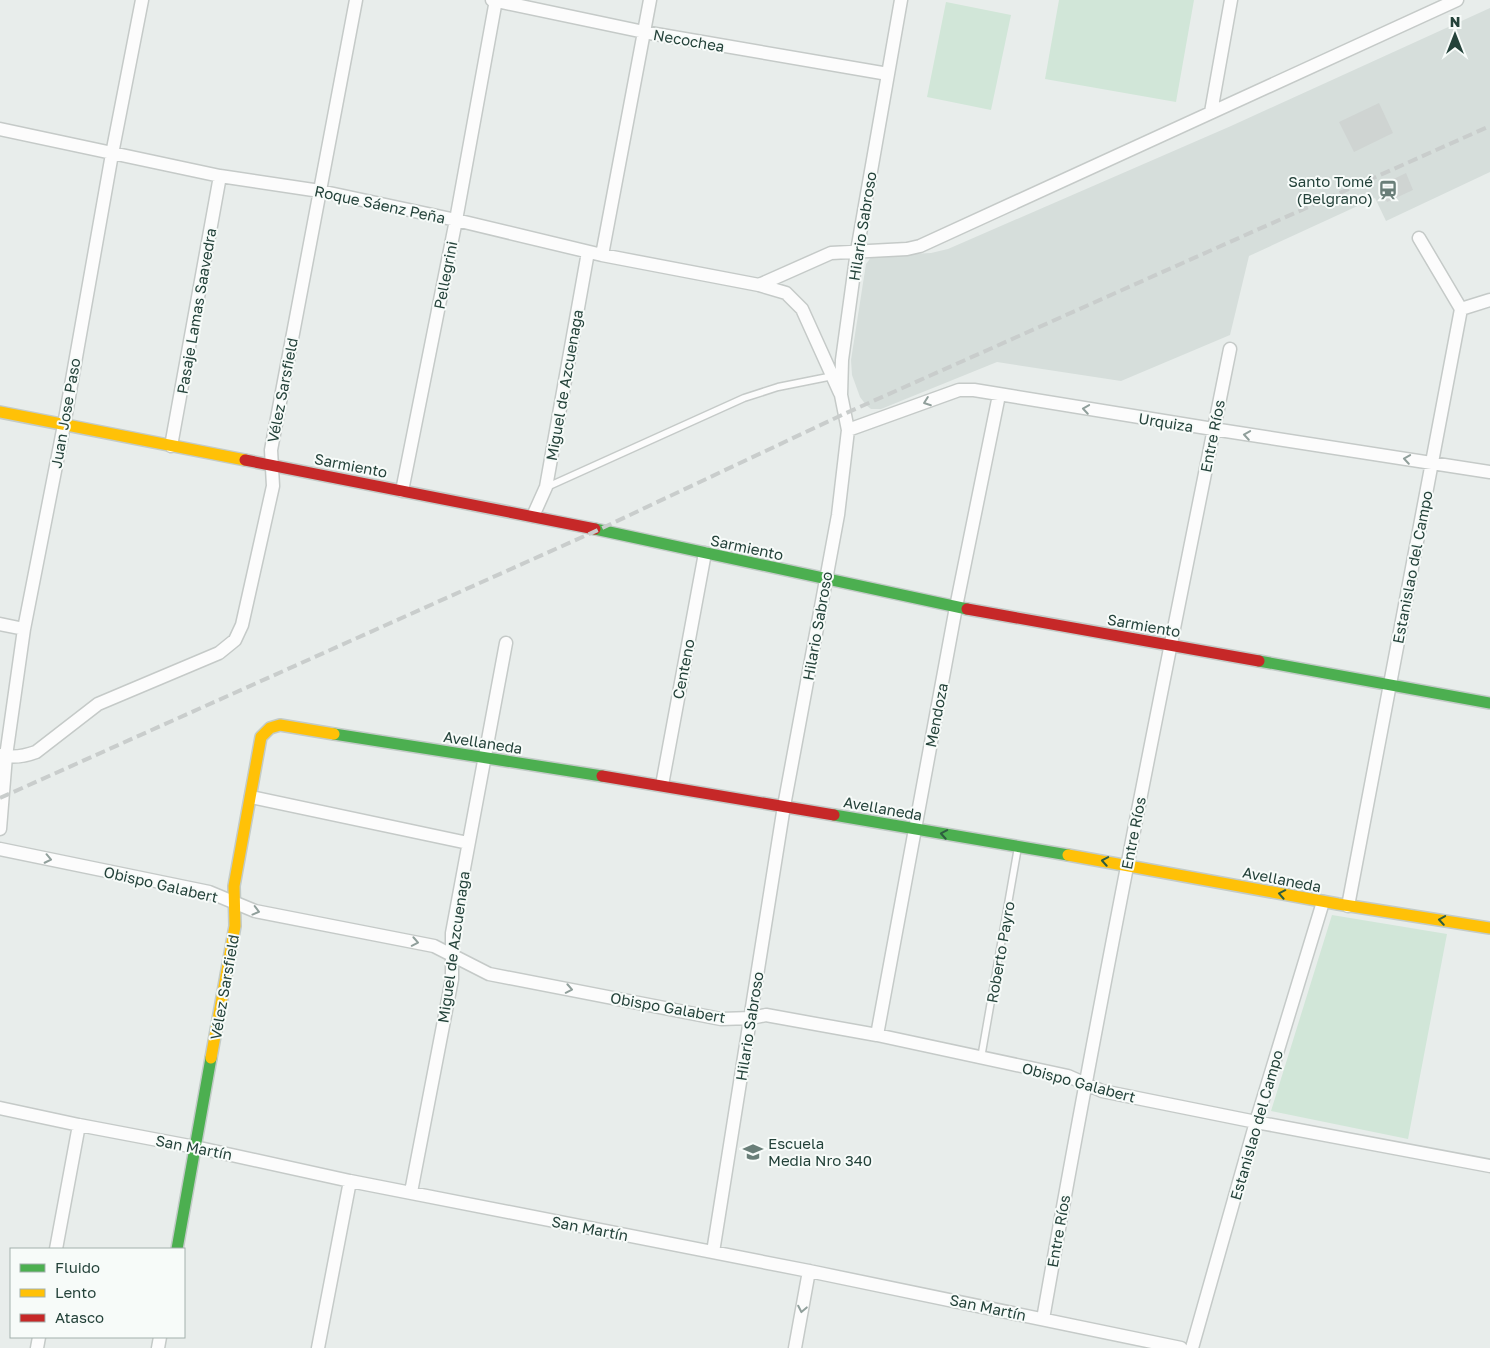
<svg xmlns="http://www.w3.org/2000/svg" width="1490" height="1348" viewBox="0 0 1490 1348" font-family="'Golos Text',sans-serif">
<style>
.built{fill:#d6dedb}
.green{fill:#d1e6d8}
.building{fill:#cfd4d2}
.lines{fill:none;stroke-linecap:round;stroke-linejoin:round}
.lane-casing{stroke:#c5cac8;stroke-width:9}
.street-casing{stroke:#c5cac8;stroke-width:15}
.fast-casing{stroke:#c3cbc8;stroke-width:14}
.slow-casing{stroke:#c3cbc8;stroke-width:14}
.jam-casing{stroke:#c3cbc8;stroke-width:14}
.lane{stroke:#fcfcfc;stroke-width:6}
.street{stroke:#fcfcfc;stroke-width:12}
.fast{stroke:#4caf50;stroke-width:11}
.slow{stroke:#ffc107;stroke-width:11}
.jam{stroke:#c62828;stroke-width:11}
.rail{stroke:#c9cdcc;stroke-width:4;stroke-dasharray:10 5;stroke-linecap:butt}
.oneway{stroke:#909f9b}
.oneway2{stroke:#2e5d40}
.labels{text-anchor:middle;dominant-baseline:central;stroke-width:4;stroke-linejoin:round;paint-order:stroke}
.street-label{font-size:15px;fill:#24423a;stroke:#f7fbf9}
.poi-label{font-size:15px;fill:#24423a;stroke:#f7fbf9;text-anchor:end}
</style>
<rect width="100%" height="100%" fill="#e8edeb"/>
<path class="built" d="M1490,8V172L1386,221L1375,198L1249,256L1230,335L1121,381L997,362L881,409H871L866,405L860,397L852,375L851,360L866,264L872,256L931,253L948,249L1231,126Z"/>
<path class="green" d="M1059,0H1194L1176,102L1045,79Z
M946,2L1011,15L991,110L927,97Z
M1332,915L1447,934L1408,1139L1271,1111Z"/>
<path class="building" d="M1379,103L1393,133L1354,152L1339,122Z
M1406,173L1413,190L1387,202L1379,186Z"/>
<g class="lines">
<defs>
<path id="lane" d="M547,487L744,398L778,387L833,376
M981,1058L1018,847"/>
<path id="street" d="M492,0L644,32L888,74
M1211,112L1231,0
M0,129L220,176L320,191L456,220L602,255L759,285L831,253L907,249L920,246L1457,0
M602,255L650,0
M759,285L786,293L802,309L840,393
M1461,309L1490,300
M848,430L959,390H974L1213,429L1490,472
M171,446L220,176
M402,491L456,220L496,0
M533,516L546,487L588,252
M0,624L24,629
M0,755C11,758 25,756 36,752L98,704L219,653L235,640L242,625L273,486L271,450L356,0
M662,785L705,553
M251,797L468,843
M0,829L6,756L24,629L64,425L112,154L142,0
M0,849L209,892L255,911L434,946L489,974L721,1019L751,1018L766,1015L877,1035L1068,1076L1102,1091L1256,1122L1490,1166
M1348,906L1461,309L1419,238
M877,1035L956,607L999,395
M0,1108L79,1125L195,1147L350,1181L809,1271L1181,1348
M411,1192L452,979V933L506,643
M56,1249L79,1125
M713,1252L784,806L838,515L848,430L841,395L842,360L857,251L901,0
M1043,1319C1100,994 1165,672 1230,349
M37,1348L39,1337
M158,1348L160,1337
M318,1348L350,1181
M795,1348L809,1271
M1192,1348L1256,1122L1323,902"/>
<path id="fast" d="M595,529L967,609
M1259,661L1490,703
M334,734L602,776
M834,815L1068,855
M177,1249L211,1058"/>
<path id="slow" d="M0,412L245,460
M1068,855L1338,904L1490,928
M211,1058L235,926L234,886L261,737L270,728L280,725L334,734"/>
<path id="jam" d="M245,460L595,529
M967,609L1259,661
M602,776L834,815"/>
</defs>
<use href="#lane" class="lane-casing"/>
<use href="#street" class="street-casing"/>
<use href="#fast" class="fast-casing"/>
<use href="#slow" class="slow-casing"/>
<use href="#jam" class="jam-casing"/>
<use href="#lane" class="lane"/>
<use href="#street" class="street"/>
<use href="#fast" class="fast"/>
<use href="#slow" class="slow"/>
<use href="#jam" class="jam"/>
<path class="rail" d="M0,798L598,530L844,414L1490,126"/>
</g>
<defs><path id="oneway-chevron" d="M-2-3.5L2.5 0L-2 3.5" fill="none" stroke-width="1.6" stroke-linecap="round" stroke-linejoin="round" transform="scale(1.25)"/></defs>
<g class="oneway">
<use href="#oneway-chevron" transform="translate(927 402) rotate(160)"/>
<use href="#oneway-chevron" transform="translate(1086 409) rotate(-171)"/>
<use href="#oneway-chevron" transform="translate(1247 435) rotate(-171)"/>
<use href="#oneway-chevron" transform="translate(1407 459) rotate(-171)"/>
<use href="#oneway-chevron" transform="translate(48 859) rotate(12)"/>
<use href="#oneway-chevron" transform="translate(256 911) rotate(15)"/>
<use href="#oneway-chevron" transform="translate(415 942) rotate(11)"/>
<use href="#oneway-chevron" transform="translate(569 989) rotate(11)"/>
<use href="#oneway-chevron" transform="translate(802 1309) rotate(101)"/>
</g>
<g class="oneway2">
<use href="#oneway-chevron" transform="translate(944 834) rotate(-170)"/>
<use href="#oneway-chevron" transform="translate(1105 861) rotate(-170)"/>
<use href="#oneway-chevron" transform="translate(1282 894) rotate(-169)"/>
<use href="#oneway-chevron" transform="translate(1442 920) rotate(-171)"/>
</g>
<defs>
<symbol id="station-bare" viewBox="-9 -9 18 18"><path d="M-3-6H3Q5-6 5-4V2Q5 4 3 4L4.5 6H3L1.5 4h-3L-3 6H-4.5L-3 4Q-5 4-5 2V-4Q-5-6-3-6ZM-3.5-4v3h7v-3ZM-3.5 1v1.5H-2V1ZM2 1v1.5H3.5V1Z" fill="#697e78" stroke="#f7fbf9" stroke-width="2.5" paint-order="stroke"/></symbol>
<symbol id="school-bare" viewBox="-9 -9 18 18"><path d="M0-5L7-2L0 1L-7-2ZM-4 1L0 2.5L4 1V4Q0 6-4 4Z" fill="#697e78" stroke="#f7fbf9" stroke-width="2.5" paint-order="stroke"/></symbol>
</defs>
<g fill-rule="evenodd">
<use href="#station-bare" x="1374" y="176" width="28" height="28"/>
<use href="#school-bare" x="739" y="1138" width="28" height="28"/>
</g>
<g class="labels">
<g class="street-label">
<text transform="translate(689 40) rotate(10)">Necochea</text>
<text transform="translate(380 204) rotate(12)">Roque Sáenz Peña</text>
<text transform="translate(862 226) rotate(-81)">Hilario Sabroso</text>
<text transform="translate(445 275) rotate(-79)">Pellegrini</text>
<text transform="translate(196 311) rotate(-80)">Pasaje Lamas Saavedra</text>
<text transform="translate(564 385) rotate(-80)">Miguel de Azcuenaga</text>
<text transform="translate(282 390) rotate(-79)">Vélez Sarsfield</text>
<text transform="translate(65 413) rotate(-80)">Juan Jose Paso</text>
<text transform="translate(1166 422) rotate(9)">Urquiza</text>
<text transform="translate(1212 436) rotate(-79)">Entre Ríos</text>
<text transform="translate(351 465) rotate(11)">Sarmiento</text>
<text transform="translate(747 547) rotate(12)">Sarmiento</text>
<text transform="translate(1412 567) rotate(-79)">Estanislao del Campo</text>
<text transform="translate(1144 625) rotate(10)">Sarmiento</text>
<text transform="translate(817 626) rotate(-80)">Hilario Sabroso</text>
<text transform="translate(683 669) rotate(-79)">Centeno</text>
<text transform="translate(936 715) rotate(-79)">Mendoza</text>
<text transform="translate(483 742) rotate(9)">Avellaneda</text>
<text transform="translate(883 808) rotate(10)">Avellaneda</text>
<text transform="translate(1133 833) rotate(-79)">Entre Ríos</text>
<text transform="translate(1282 879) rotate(11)">Avellaneda</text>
<text transform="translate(161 884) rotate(13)">Obispo Galabert</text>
<text transform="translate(453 947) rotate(-82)">Miguel de Azcuenaga</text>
<text transform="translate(1000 952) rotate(-80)">Roberto Payro</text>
<text transform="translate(224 987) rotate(-80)">Vélez Sarsfield</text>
<text transform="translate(668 1007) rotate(10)">Obispo Galabert</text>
<text transform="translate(749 1026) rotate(-81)">Hilario Sabroso</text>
<text transform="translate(1079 1082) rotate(15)">Obispo Galabert</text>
<text transform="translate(1256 1125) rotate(-74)">Estanislao del Campo</text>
<text transform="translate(194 1147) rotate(11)">San Martín</text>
<text transform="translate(590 1228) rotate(11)">San Martín</text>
<text transform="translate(1058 1231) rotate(-80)">Entre Ríos</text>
<text transform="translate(988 1307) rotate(12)">San Martín</text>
</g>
<g class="poi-label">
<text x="1373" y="181">Santo Tomé<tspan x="1373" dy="17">(Belgrano)</tspan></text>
<text x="768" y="1143" text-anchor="start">Escuela<tspan x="768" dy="17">Media Nro 340</tspan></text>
</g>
</g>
<rect x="10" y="1248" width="175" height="90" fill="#f7fbf9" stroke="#a3b1ad"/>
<rect x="20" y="1264" width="25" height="8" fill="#4caf50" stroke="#a3b1ad"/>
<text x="55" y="1273" font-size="15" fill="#24423a">Fluido</text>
<rect x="20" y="1289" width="25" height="8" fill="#ffc107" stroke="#a3b1ad"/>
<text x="55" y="1298" font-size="15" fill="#24423a">Lento</text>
<rect x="20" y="1314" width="25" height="8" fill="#c62828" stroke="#a3b1ad"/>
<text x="55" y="1323" font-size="15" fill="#24423a">Atasco</text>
<g transform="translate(1455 35)" stroke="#f7fbf9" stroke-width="4" paint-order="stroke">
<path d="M0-4L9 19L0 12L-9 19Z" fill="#24423a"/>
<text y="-8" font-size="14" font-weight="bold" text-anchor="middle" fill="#24423a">N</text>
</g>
</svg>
